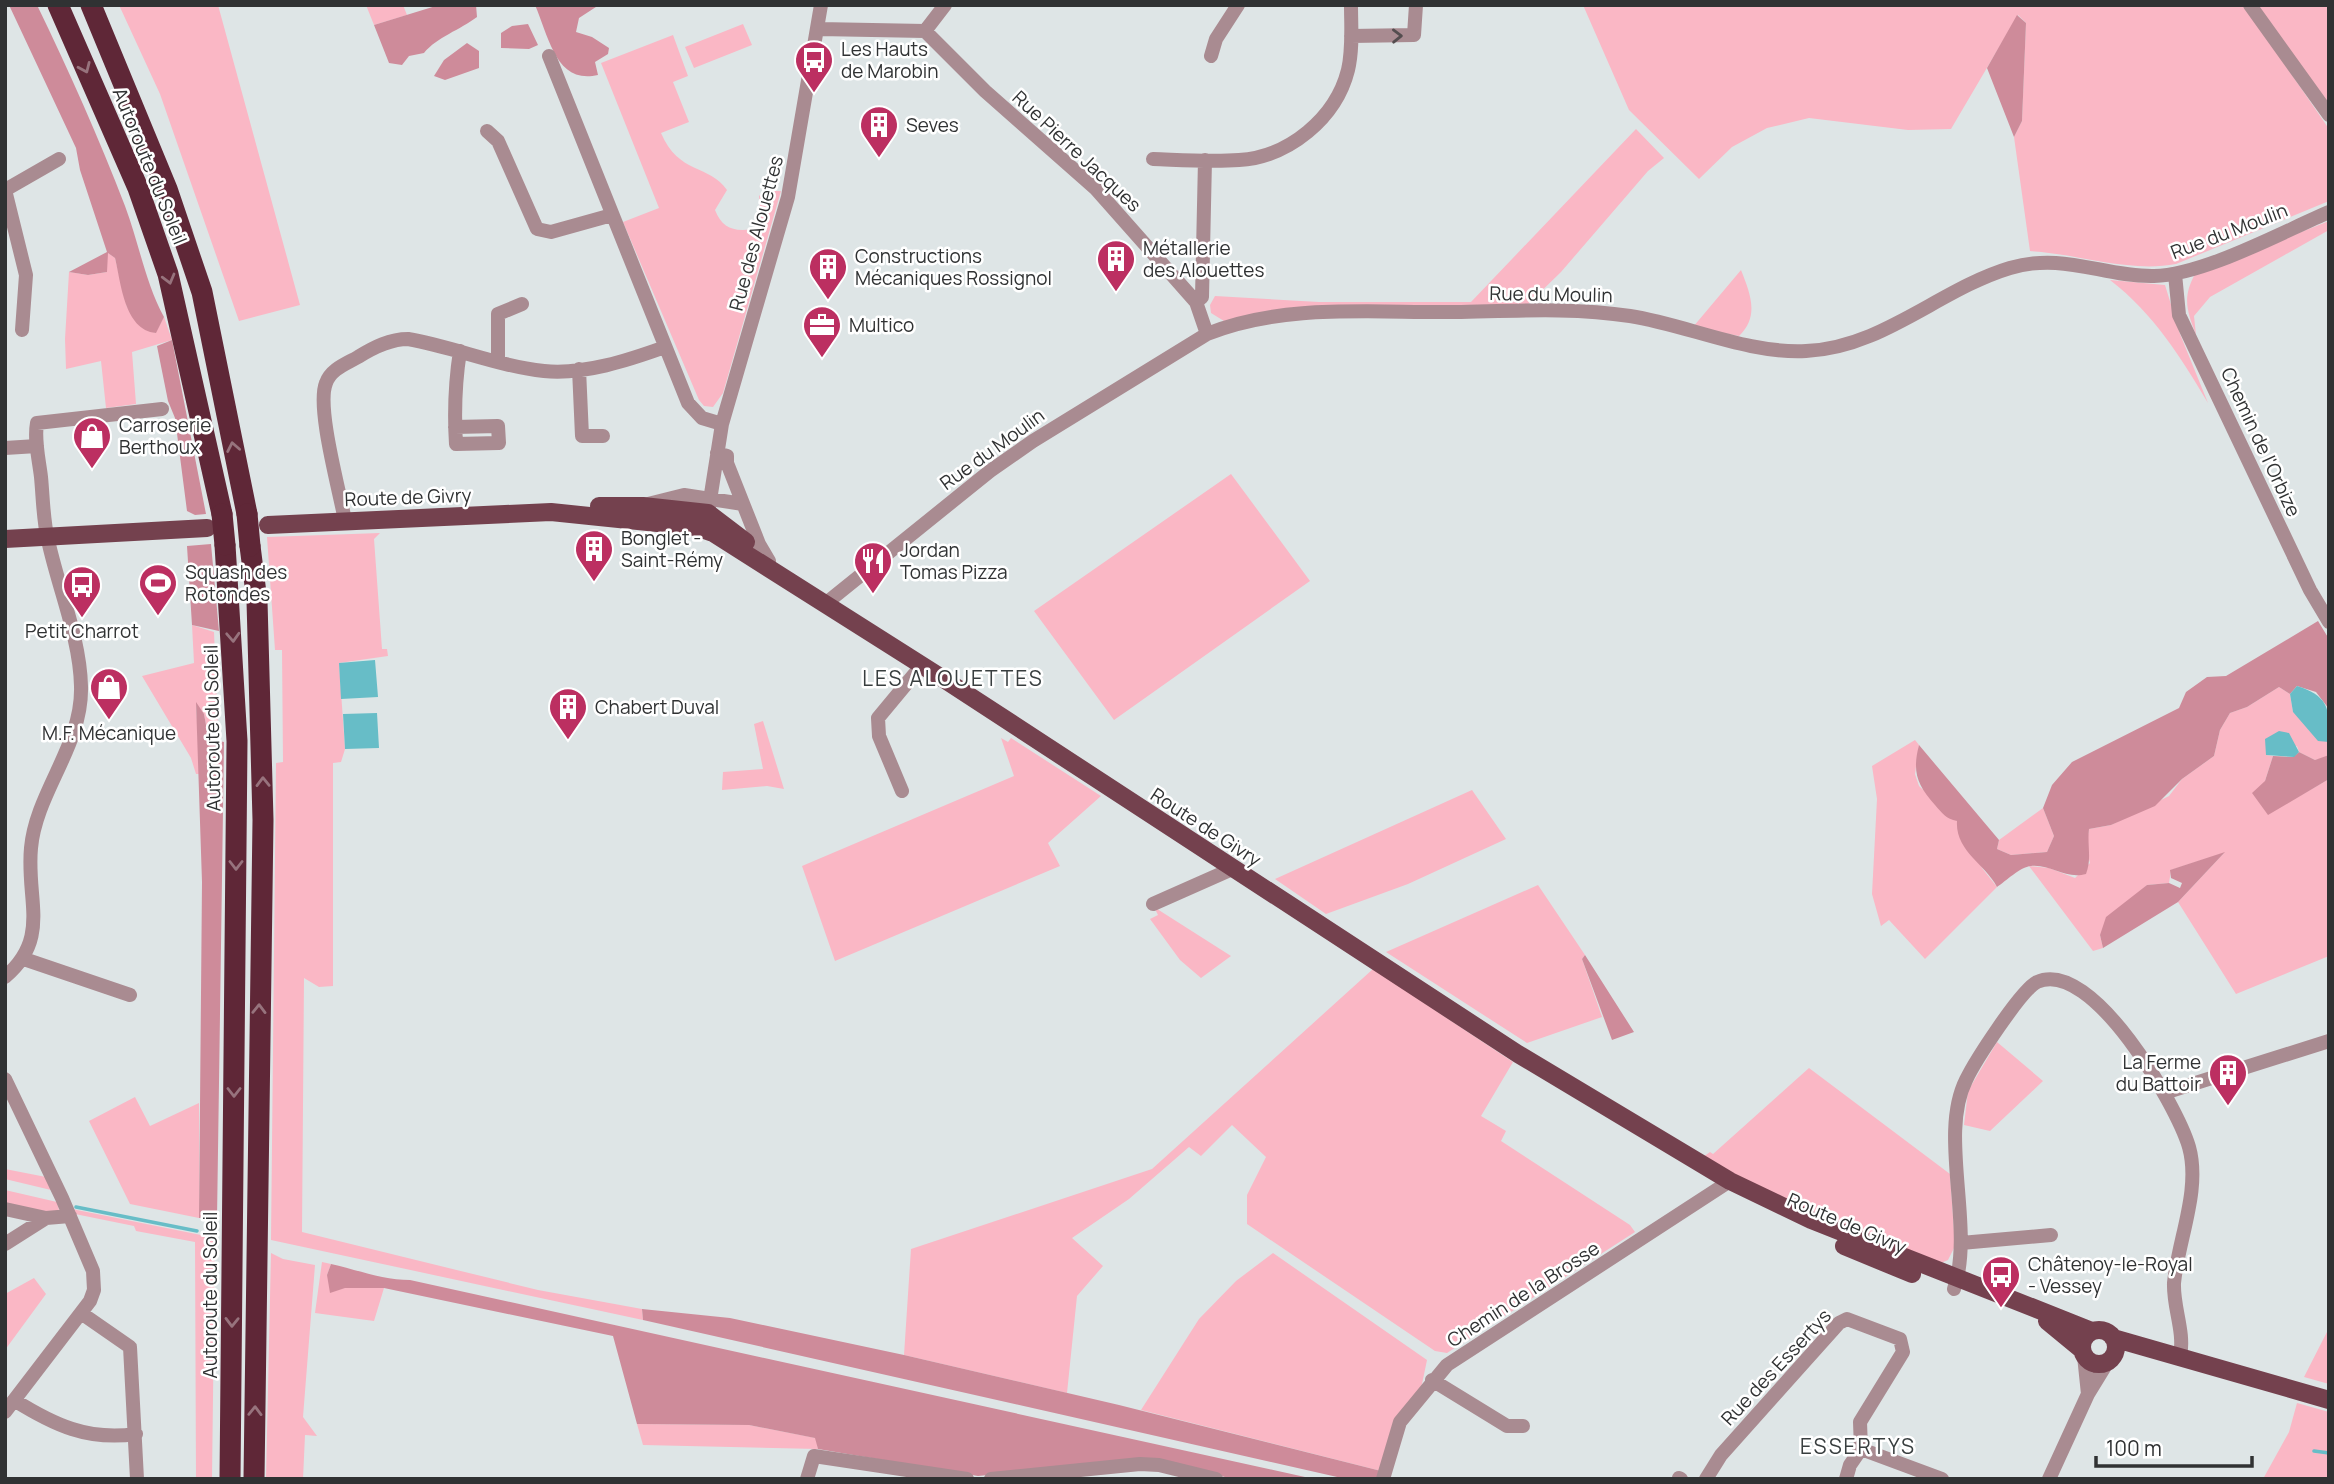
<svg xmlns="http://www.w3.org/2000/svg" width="2334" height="1484" viewBox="0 0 2334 1484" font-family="Manrope,sans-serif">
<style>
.green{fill:#fab7c5}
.forest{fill:#ce8b9a}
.water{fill:#67bdc7}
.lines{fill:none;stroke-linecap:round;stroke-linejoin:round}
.stream{stroke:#67bdc7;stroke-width:3.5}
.minor{stroke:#a98b91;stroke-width:14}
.major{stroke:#74414e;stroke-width:18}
.highway{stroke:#5f2737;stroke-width:21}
.highway-bridge{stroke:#5f2737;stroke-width:21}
.oneway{stroke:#544d4f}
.oneway2{stroke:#97737d}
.labels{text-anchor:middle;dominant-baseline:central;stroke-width:5;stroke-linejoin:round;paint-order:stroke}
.poi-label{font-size:19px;fill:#303233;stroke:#fff;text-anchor:start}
.street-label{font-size:19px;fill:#303233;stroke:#fff}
.neighbourhood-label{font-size:21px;letter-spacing:2px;fill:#383e3f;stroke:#fff}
</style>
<rect width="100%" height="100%" fill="#dee5e6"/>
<path class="green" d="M119,5H218L300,305L239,321L160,94Z
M366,5H403L407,15L374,25Z
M1583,5H2244L2329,129V201L2176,264C2129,273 2079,254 2030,251L2014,137L2022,121L2026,23L2018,15L1951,129L1908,130L1809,118L1767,128L1732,147L1699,179L1629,110Z
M2256,5H2329V107Z
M743,24L752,45L694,68L685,47Z
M673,35L688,76L673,82L689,122L661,133C679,175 709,164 727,190L715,210C722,228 734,232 752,229L761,220L759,196L765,191H781L723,393L713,407L704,406L699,400L623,222L659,208L601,63Z
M1636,129L1664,158L1648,171L1561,272L1524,308L1224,321L1211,313L1210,305L1215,296L1319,302H1471Z
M2329,221V230L2210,297L2194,316L2196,335C2187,311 2182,298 2195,274Z
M107,252L115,258L127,307L155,333L164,317L172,340L132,352L136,404L106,408L101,361L66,369L65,339L69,272L88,275L107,272Z
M1741,270C1750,293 1760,316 1739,336L1693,327Z
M2110,280L2165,285L2180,334L2208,403C2180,356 2154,314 2110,280Z
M1231,474L1310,581L1114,720L1034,611Z
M380,533L374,539L382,649H387L388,656L339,663L345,749L341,762L333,763V986L319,987L304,978L302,1232L538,1290L642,1309L643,1320L271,1240L276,763L283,762L282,650H275L267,537Z
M192,625L214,632L218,729L208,736L204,714L196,704L200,774H196L191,758L142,676L194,663Z
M2279,687L2290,694L2293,712L2329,742L2328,757L2315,760L2299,752L2297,746L2266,755L2273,756L2265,781L2268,814L2329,779V956L2236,994L2178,902L2224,853L2171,870L2169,883L2147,885L2100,935L2103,948L2093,951L2029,866L2049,868L2075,878L2090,863L2086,847L2089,829L2111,825L2169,796L2182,779L2214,756L2220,730L2230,713L2247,707Z
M763,721L784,789L767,786L722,790L723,772L763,769L754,724Z
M1001,738L1008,742L1011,738L1101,796L1048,843L1060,866L835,961L802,866L1014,776Z
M1915,740L1919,745L1915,774L1919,786L1957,821L1982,868L1997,887L1925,959L1889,920L1881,926L1872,894L1877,799L1872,766Z
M1472,790L1506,839L1408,884L1326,914L1275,879Z
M2043,808L2054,836L2047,852L2011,855L1997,849L1999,840Z
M1538,885L1585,955L1582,959L1602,1017L1527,1043L1386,952Z
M1154,907L1231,956L1201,978L1180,960L1150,919L1158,915Z
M1373,969L1513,1062L1481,1116L1506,1131L1501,1141L1630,1225L1635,1232L1447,1353L1435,1351L1247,1224V1195L1266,1157L1232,1125L1201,1156L1189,1147L1129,1199L1072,1238L1103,1266L1077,1296L1067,1393L904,1355L911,1249L1152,1169Z
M1997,1042L2043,1081L1990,1131L1964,1125L1968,1091Z
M1809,1068L1950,1174L1955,1246L1948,1260L1941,1263L1758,1192L1703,1157L1710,1152L1713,1154Z
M135,1097L150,1126L199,1103V1218L130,1204L89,1121Z
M5,1169L46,1177L51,1190L5,1179Z
M5,1190L57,1202L60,1214L5,1205Z
M72,1209L201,1235H215L212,1479H196L195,1242L136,1231L134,1226L75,1214Z
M271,1253L283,1259L315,1265L303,1417L317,1436L305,1435L303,1479H266Z
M1273,1253L1427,1360L1422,1384L1381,1471L1141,1410L1199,1319L1236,1281Z
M322,1262L331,1264L327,1275L345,1288H384L374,1321L315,1313Z
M34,1278L46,1294L5,1350V1294Z
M2329,1328V1384L2304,1377Z
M2297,1403L2329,1412V1479H2263L2289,1432Z
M637,1424L749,1425L816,1438L818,1449L643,1445Z"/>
<path class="forest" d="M9,5H37C69,71 99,138 125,206C139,243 145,282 164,317L156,333C124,330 121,282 115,258L108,253L107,272L88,275L69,272L107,252L80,170L76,148Z
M439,5H476L477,17C460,30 437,37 424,53L409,56L402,65L389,63L374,25Z
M535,5H599L579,18L576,32L592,37L609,48L608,54L595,62L598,75C556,85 549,37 535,5Z
M2017,15L2026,23L2022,121L2014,137L1987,68Z
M528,24L538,45L529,49L501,48V33L512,26Z
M467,43L479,51V68L445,80L434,76L444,60Z
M172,340L206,514L195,515L187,511L175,418L168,401L157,346Z
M211,544L219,631L192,625L187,546Z
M2318,621L2329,639V709L2316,692L2297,686L2290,694L2279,687L2247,707L2230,713L2220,730L2214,756L2182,779L2155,806L2111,825L2089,829C2087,845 2092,859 2086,874C2066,880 2051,864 2031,866C2020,867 2006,881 1997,887C1985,864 1955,851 1957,821C1946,819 1942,813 1935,805C1917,785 1912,772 1919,745L1999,840L1997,849L2011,855L2047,852L2054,836L2043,808L2052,785L2072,762L2179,708L2186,692L2207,677L2226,676Z
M196,702L204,714L208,736L218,729L219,741L224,742L217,1219L199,1218L202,882Z
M2299,752L2315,760L2329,755V779L2268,815L2252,793L2265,781L2273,756L2293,757Z
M2225,852L2178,902L2103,948L2100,935L2106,917L2147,885L2169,883L2180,888L2182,883L2171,878L2170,870Z
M1585,955L1634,1032L1612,1040L1582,959Z
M331,1264C357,1270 384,1280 410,1280L1314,1479H1233L1152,1459L978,1476L818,1449L815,1438L749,1425L637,1424L613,1336L384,1288H345L330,1293L327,1275Z
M642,1309L730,1318L904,1355L1119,1405L1381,1471L1378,1479H1346L643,1320Z"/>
<path class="water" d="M375,660L378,697L341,699L339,663Z
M2297,686C2331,697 2329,710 2329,742L2318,741L2293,712L2290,694Z
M377,713L379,748L345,749L343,714Z
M2279,731L2289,733L2299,752L2294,757L2266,755L2265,739Z"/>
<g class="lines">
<path class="stream" d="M76,1207L197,1231
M2314,1451L2329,1453"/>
<path class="minor" d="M2250,5L2329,115
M819,29L925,31
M925,31L985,91L1096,189L1196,302L1207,334
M925,31L945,5
M1351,36L1414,35L1416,5
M549,56L688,403L702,418L722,424
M1211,56L1216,39L1238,5
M487,131L498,141L537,229L551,232L612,215
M1153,159C1182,160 1211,162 1239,160C1289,157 1336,118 1348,70C1353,49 1351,26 1351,5
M5,190L26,275L22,330
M5,190L59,159
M2175,274L2179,315L2310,590L2329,622
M1196,302L1202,297L1205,160
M498,361V314L522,304
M579,369L582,436H603
M455,427L498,426L499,443L456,444C454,412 455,383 460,351
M5,448L37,446
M717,453L727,456V463L759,544L769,561
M644,505L684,495L743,504
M699,517L708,513L722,424L788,197L821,5
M345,521C340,492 316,407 326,383C331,369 346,364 358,357C374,347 390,339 408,339C454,347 498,366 544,371C584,375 629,360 665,347
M825,604L990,471L1033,441L1207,334C1284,303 1373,313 1455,312C1513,311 1572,307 1630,316C1688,325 1747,354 1806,351C1882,348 1940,289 2010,268C2064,252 2103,277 2154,276C2204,275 2282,232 2329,212
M902,791L879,736L878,718L922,665
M1153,904L1232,869
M24,959L130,995
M5,977C51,938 26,900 31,848C36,792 83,745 81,686C80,638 58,587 48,540C43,520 43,497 41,477C39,460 34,440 37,423L162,409
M5,1079L62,1198L93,1271L94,1290L90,1301L5,1412
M2164,1093L2329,1041
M5,1209L46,1218L70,1216
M1961,1243L2051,1235
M5,1244L46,1218
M1954,1289C1975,1227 1938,1136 1966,1080C1975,1061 2021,990 2037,982C2092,957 2177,1106 2189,1147C2201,1190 2178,1240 2174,1283C2173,1308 2185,1331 2180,1357
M81,1313L130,1347L137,1479
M2084,1356L2088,1394
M1432,1380L1507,1426H1523
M14,1400C54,1425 88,1441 136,1434
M1861,1449L1942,1479
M1679,1478L1681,1479
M807,1479L814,1456L967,1479
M991,1479L1140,1464L1159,1465L1216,1479
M1383,1479L1400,1422L1447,1365L1730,1181
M1706,1479L1721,1455L1839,1323L1847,1319L1900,1339L1903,1352L1860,1422L1861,1449
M1846,1479L1850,1465L1861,1449
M2049,1479L2088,1394L2107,1363"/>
<path class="major" d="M599,506H643L708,513L746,542
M268,525L551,512L696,527L713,533L942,678L1518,1054L1730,1181L1811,1220L2092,1331
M5,539L207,528
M1844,1246L1912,1274
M2047,1321L2081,1349
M2082 1347a17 17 0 1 1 34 0a17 17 0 1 1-34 0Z
M2113,1338L2329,1400"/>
<path class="highway" d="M58,5L138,188L168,274L222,514
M91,5L167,189L202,292L247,514
M225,545L237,741L230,1479
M250,546L257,601L263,820L254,1479"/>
<path class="highway-bridge" d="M222,514L225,545
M247,514L250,546"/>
</g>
<defs><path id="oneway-chevron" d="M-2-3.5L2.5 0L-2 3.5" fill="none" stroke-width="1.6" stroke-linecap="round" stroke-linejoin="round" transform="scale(1.75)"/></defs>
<use class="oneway" href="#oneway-chevron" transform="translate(1397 36) rotate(-1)"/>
<g class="oneway2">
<use href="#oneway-chevron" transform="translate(85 68) rotate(66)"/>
<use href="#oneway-chevron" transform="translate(169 279) rotate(75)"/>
<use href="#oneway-chevron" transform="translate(233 447) rotate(-101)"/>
<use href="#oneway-chevron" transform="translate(233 637) rotate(87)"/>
<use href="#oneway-chevron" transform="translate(263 782) rotate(-91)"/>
<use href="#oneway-chevron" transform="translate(236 865) rotate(90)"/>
<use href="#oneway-chevron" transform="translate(259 1009) rotate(-89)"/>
<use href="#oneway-chevron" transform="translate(234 1092) rotate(90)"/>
<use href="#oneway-chevron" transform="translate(232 1322) rotate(91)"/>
<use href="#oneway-chevron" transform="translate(255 1411) rotate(-89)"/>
</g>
<defs>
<symbol id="bus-pin" viewBox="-11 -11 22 30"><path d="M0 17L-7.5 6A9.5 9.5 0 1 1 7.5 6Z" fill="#bc2f61" stroke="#fff"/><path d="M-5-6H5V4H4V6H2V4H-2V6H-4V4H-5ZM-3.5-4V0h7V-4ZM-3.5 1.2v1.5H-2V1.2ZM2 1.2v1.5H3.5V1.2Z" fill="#fff"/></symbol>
<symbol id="building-pin" viewBox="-11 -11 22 30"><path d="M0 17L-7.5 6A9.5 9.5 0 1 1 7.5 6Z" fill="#bc2f61" stroke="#fff"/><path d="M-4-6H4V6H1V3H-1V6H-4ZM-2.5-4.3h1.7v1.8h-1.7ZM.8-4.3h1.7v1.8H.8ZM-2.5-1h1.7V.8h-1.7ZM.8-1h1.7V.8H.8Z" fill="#fff"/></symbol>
<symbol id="office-pin" viewBox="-11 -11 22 30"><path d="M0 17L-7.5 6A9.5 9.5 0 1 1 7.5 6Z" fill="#bc2f61" stroke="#fff"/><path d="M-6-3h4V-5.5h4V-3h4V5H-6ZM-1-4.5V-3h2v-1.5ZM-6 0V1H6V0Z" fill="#fff"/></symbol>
<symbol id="shop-pin" viewBox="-11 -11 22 30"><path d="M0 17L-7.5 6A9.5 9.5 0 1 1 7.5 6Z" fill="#bc2f61" stroke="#fff"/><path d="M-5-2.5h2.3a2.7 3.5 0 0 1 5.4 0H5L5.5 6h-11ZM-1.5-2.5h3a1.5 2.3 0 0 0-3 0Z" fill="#fff"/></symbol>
<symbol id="restaurant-pin" viewBox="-11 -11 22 30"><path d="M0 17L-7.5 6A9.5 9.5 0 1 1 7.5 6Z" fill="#bc2f61" stroke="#fff"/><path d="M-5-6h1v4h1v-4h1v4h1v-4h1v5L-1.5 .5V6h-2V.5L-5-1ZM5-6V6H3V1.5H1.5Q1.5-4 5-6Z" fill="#fff"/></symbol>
<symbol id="stadium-pin" viewBox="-11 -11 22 30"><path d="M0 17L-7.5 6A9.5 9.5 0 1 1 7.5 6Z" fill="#bc2f61" stroke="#fff"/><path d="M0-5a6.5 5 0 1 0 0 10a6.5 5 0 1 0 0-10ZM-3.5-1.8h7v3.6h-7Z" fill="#fff"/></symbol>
</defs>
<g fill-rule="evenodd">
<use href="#bus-pin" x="792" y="38" width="44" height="60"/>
<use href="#building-pin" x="857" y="103" width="44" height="60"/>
<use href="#building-pin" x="1094" y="237" width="44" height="60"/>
<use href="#building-pin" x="806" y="245" width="44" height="60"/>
<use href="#office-pin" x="800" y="303" width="44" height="60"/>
<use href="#shop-pin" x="70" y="414" width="44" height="60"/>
<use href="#building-pin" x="572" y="527" width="44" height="60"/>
<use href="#restaurant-pin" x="851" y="539" width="44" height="60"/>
<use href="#stadium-pin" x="136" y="561" width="44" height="60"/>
<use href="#bus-pin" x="60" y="563" width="44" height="60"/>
<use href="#shop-pin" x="87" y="665" width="44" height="60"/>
<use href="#building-pin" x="546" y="685" width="44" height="60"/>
<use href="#building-pin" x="2206" y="1051" width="44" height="60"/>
<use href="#bus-pin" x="1979" y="1253" width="44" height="60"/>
</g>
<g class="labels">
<g class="poi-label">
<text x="841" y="49">Les Hauts<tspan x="841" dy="22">de Marobin</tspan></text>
<text x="906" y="125">Seves</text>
<text x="1143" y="248">Métallerie<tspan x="1143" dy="22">des Alouettes</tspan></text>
<text x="855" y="256">Constructions<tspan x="855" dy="22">Mécaniques Rossignol</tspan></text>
<text x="849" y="325">Multico</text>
<text x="119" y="425">Carroserie<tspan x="119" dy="22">Berthoux</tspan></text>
<text x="621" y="538">Bonglet -<tspan x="621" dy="22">Saint-Rémy</tspan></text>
<text x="900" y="550">Jordan<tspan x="900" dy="22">Tomas Pizza</tspan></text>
<text x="185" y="572">Squash des<tspan x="185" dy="22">Rotondes</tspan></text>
<text x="82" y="631" text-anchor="middle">Petit Charrot</text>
<text x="595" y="707">Chabert Duval</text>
<text x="109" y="733" text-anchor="middle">M.F. Mécanique</text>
<text x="2201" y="1062" text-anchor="end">La Ferme<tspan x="2201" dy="22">du Battoir</tspan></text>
<text x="2028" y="1264">Châtenoy-le-Royal<tspan x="2028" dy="22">- Vessey</tspan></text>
</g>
<g class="street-label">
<text transform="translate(1077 151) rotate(43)">Rue Pierre Jacques</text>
<text transform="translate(150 166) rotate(68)">Autoroute du Soleil</text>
<text transform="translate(2229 231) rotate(-21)">Rue du Moulin</text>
<text transform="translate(756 233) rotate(-75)">Rue des Alouettes</text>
<text transform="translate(1551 294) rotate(1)">Rue du Moulin</text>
<text transform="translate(2261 442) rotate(65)">Chemin de l'Orbize</text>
<text transform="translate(992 449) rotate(-36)">Rue du Moulin</text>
<text transform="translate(408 497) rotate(-2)">Route de Givry</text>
<text transform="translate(212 728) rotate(-91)">Autoroute du Soleil</text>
<text transform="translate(1206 827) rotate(33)">Route de Givry</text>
<text transform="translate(1847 1223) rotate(23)">Route de Givry</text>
<text transform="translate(1523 1294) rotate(-33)">Chemin de la Brosse</text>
<text transform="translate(210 1295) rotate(-90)">Autoroute du Soleil</text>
<text transform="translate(1776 1367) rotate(-47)">Rue des Essertys</text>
</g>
<g class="neighbourhood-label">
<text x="953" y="678">LES ALOUETTES</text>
<text x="1858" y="1446">ESSERTYS</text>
</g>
</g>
<rect width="2334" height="1484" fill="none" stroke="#303233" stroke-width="14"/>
<path d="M2096 1456v10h156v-10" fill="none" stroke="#303233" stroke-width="3.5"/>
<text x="2106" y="1456" font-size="21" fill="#303233" stroke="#ffffff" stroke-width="5" paint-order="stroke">100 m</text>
</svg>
